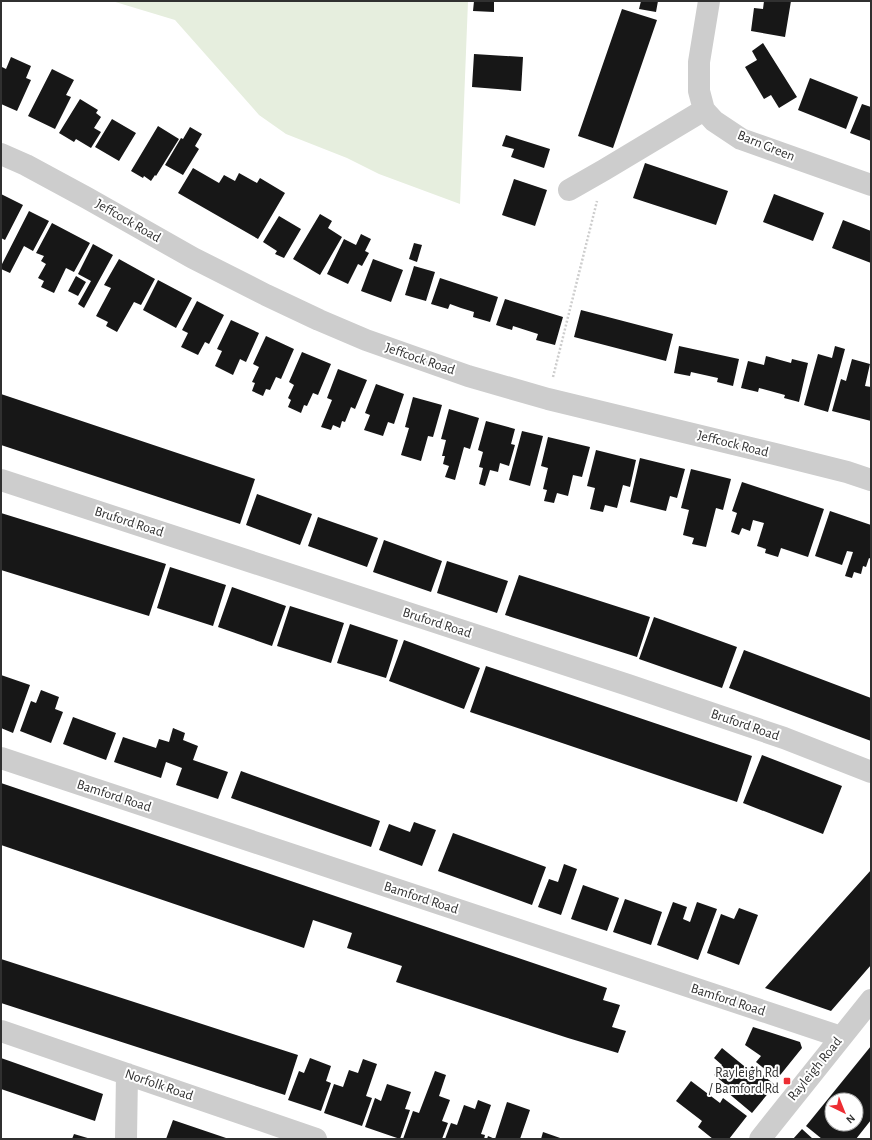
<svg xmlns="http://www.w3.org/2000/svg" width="872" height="1140" viewBox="0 0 872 1140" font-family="'Alegreya Sans',sans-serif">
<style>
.green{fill:#e6eede}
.building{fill:#171717;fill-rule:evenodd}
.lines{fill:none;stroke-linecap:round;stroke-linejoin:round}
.path{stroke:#cdcdcd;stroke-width:2.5;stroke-dasharray:2 2;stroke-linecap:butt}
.minor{stroke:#cdcdcd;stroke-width:22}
.poi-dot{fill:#ed2d33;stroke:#fff;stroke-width:1.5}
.labels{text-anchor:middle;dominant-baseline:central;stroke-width:4;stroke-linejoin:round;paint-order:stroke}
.street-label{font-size:14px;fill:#303030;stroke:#fff}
.poi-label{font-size:14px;fill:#303030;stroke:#fff;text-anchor:end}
</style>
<rect width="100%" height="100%" fill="#fff"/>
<path class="green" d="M112,1H468L460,204L379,174L347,158L286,134L259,115L175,20Z"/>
<path class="building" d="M474,1H494V12L473,11Z
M641,1H658L656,12L639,9Z
M764,1H791L785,37L751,31L754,8L763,9Z
M622,9L657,20L613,148L578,136Z
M763,43L797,97L779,108L771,95L764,99L745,67L757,60L752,51Z
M474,54L523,57L521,91L472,87Z
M11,57L31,66L26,78L31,80L17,111L1,104V70L2,67L6,69Z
M52,69L74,80L66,95L71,97L55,129L28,116Z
M810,78L858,97L846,129L798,110Z
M80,99L98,110L96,113L101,117L94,128L101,132L91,148L76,139L74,142L59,133Z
M862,104L871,107V141L850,133Z
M112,119L136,133L119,161L95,147Z
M158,126L179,139L156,176L155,175L151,181L144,176L143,178L131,171Z
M190,127L202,134L195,146L199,149L183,175L165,165L181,138L183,139Z
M506,135L550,149L544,168L511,157L514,149L502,146Z
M645,163L728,191L716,225L633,198Z
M193,168L219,183L224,175L235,181L239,173L257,183L260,178L285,193L258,239L178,193Z
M514,179L547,190L535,226L502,215Z
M1,194L23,205L5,240L1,238Z
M774,194L824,213L813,241L763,222Z
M29,211L49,221L33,251L24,246L10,273L1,269V266Z
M320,214L332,221L328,228L342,237L320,275L293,259Z
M279,216L301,229L284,258L275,254L277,251L263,242Z
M843,220L871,231V263L832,248Z
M52,223L90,243L74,272L66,268L54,293L41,287L44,281L38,278L46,264L41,261L44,256L36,253Z
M361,234L371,239L365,251L369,253L362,266L358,264L348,284L327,274L344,239L356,245Z
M414,243L422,245L417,262L409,259Z
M93,244L113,255L84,308L78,304L91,281L78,274Z
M119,259L155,279L141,305L134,302L117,332L106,326L108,322L96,316L111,288L104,285Z
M373,259L403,270L391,302L361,291Z
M414,266L435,272L426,301L405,295Z
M76,276L86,282L78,296L68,291Z
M440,278L498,297L490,322L473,317L474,312L461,308L450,304L448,309L431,304Z
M158,280L192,298L176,328L143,310Z
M505,299L563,317L555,345L536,340L538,334L513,326L512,330L496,325Z
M197,301L224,315L209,344L205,342L198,355L181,347L188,333L182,330Z
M581,310L673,334L666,361L574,337Z
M231,320L259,333L246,362L240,359L233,375L215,366L222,351L217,349Z
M266,336L294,349L281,379L276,377L270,390L266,389L263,396L252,391L255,383L252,382L259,367L253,364Z
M679,346L739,359L733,386L717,382L718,378L691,372L690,376L674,373Z
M835,346L845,349L828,412L804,405L818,354L832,358Z
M302,352L331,364L318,395L313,393L307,406L304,405L301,413L288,407L291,400L288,398L294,385L289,382Z
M766,356L791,363L792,359L808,363L799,402L784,398L785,395L759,388L758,392L741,388L748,361L764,365Z
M852,359L870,364L865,386L871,387V421L832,411L841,379L846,381Z
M338,369L367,380L355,409L351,407L345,422L342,421L340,428L333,425L331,430L321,427L332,400L327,398Z
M376,384L404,394L394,424L388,422L383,436L364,430L370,415L365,413Z
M1,394L255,479L240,524L1,445Z
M413,397L442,405L433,437L428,436L421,461L401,455L409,428L405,427Z
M449,409L479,418L470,449L464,447L455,480L445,477L449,466L443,464L445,456H442L446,440L441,439Z
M486,421L515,429L511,444L515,445L509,466L500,463L498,472L490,470L485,486L479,484L483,468L479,467L483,452L478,450Z
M522,431L543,436L530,486L509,480Z
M548,437L590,447L582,477L573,475L568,496L557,493L554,503L544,501L547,490L543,489L548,468L541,466Z
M596,450L636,460L630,487L623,485L617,508L605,505L603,512L590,509L595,488L587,486Z
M640,458L685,469L677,498L670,496L666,511L630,502Z
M691,469L731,479L723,510L716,508L706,547L692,544L694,538L683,535L689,510L681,508Z
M742,482L824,509L808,557L781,548L778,557L765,553L766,549L757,546L764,523L753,520L750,531L742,528L739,535L731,532L737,513L732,511Z
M257,494L312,514L300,545L246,525Z
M830,511L871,525V559L869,558L866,567L863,566L861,574L854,572L852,578L845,576L853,552L847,551L842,565L815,556Z
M1,513L166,564L149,616L1,570Z
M318,517L378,538L367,567L308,546Z
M384,540L442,561L431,592L373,572Z
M447,561L508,581L497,613L437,593Z
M170,567L226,585L213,626L157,608Z
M519,575L650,617L637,657L505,615Z
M232,587L286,606L272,646L218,627Z
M290,606L344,623L331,663L277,646Z
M654,617L737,647L722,688L639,659Z
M350,624L398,640L386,678L337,663Z
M404,640L480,668L464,709L389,681Z
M744,650L871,698V741L729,688Z
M486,666L752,756L737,802L470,712Z
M1,675L30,685L13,733L1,728Z
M41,690L59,697L55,709L63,712L51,743L20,731L31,701L36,703Z
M73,717L116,733L106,760L63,744Z
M173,728L185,733L183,740L198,746L193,760L228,772L218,799L176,785L182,768L166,762L161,778L114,762L123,737L156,748L159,739L169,742Z
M762,755L842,786L823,834L743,803Z
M241,771L380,821L371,847L231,798Z
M1,783L607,988L603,1000L620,1005L612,1027L626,1031L618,1053L568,1038L396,982L402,966L347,948L352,933L313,920L304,948L1,845Z
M414,822L436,830L422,866L379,850L389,824L410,832Z
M453,833L546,867L532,905L438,871Z
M564,864L577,869L561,915L538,907L549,879L558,882Z
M871,870V965L831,1011L765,988Z
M583,885L619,898L607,931L571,919Z
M625,899L662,912L651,945L613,932Z
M673,902L687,907L683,919L690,922L697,902L717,909L698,960L657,945Z
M739,908L758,915L739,965L707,953L721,914L734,919Z
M1,959L298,1055L285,1095L1,1003Z
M753,1027L800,1042L802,1048L777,1079L756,1062L761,1056L745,1045Z
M871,1046V1120L856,1139H822L806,1126ZM832,1100H856V1124H832Z
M722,1048L749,1070L752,1066L775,1085L752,1113L727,1092L730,1088L714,1075L722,1065L714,1058Z
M1,1058L103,1094L95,1121L1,1089Z
M310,1058L331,1066L326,1081L331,1083L321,1111L288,1100L299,1071L304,1073Z
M363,1059L377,1064L366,1096L372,1098L362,1126L324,1113L334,1084L343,1087L349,1070L358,1073Z
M435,1071L446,1075L439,1096L450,1100L442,1121L448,1123L442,1139H403L413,1111L419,1113Z
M691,1081L720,1103L723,1098L747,1116L729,1139H713L698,1127L702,1121L676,1101Z
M387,1084L411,1092L405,1109L410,1110L400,1139L365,1127L375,1098L381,1101Z
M478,1100L491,1105L481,1134L485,1135L484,1139H445L451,1123L457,1125L464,1105L475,1109Z
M507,1102L530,1110L520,1139H487L488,1136L495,1139Z
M173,1120L229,1139H166Z
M802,1129L813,1139H793Z
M543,1132L563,1139H541Z
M74,1134L91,1139H72Z"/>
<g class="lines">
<path class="path" d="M553,377L597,201"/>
<path class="minor" d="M709,1L699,62V91L704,110L714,121L741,139L871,185
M1,154L26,165L87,198L193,258L266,295L319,320L366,340L468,376L548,399L775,454L847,472L871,480
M569,190L604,170L704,110
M1,480L628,685L784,738L871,772
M1,758L841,1037
M1,1031L316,1139
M126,1139L127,1074
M760,1139L871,1000"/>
</g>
<rect class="poi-dot" x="783" y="1077" width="8" height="8" rx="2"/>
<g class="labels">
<g class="street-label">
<text transform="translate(766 146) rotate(22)">Barn Green</text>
<text transform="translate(128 221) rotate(30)">Jeffcock Road</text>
<text transform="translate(420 359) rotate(19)">Jeffcock Road</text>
<text transform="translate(733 444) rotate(14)">Jeffcock Road</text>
<text transform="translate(129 522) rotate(18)">Bruford Road</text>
<text transform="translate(437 623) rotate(18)">Bruford Road</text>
<text transform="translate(745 725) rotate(19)">Bruford Road</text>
<text transform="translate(114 796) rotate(18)">Bamford Road</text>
<text transform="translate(421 898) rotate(18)">Bamford Road</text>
<text transform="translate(728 1000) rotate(18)">Bamford Road</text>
<text transform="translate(815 1069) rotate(-51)">Rayleigh Road</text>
<text transform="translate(159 1085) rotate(19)">Norfolk Road</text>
</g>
<g class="poi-label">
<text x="779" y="1073">Rayleigh Rd<tspan x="779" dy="16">/ Bamford Rd</tspan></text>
</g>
</g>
<rect width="872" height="1140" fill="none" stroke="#303030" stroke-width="4"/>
<g transform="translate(844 1112) rotate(137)"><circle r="19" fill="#ffffff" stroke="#acacac"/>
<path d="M0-3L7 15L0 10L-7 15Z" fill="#ed2d33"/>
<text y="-6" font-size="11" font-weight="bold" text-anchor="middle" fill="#303030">N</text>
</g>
</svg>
